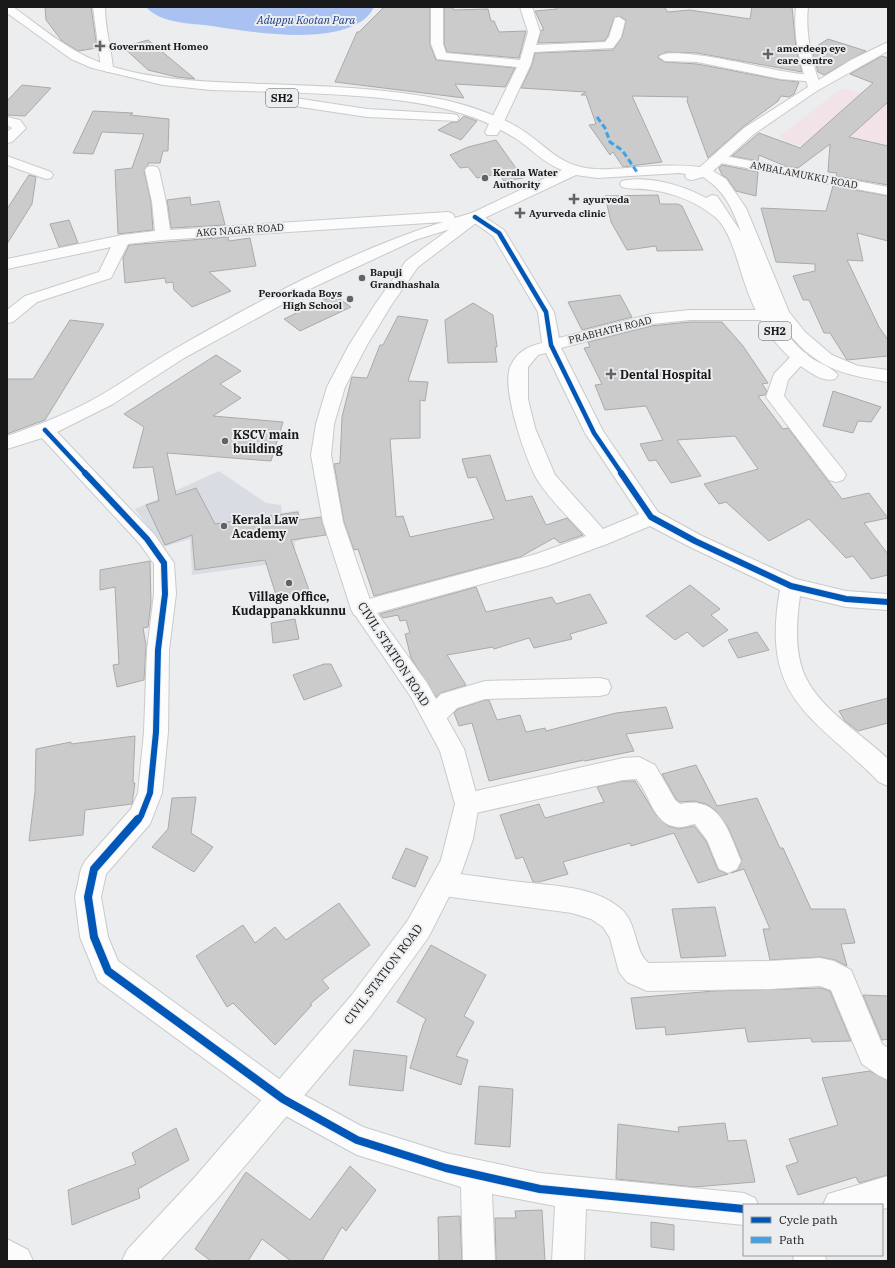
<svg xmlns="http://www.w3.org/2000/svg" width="895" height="1268" viewBox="0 0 895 1268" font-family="'IBM Plex Serif',serif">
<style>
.commercial{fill:#f1e3e7}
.built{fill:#d9dce2}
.water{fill:#a9c2f2}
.building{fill:#cccbcb;stroke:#aaa}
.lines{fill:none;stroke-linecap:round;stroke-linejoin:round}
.minor-casing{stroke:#c9cacb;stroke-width:2}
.major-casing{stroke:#c9cacb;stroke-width:2}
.minor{fill:#fcfcfc;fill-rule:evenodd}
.major{fill:#fcfcfc;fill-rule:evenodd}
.quiet{stroke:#3da2ea;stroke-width:3;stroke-dasharray:6 3;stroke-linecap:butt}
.cycleway-far2-casing{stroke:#ebedef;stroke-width:6}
.cycleway-far1-casing{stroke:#ebedef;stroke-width:8}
.cycleway-casing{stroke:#ebedef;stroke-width:10}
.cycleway-far2{stroke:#0057b8;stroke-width:4.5}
.cycleway-far1{stroke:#0057b8;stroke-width:6}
.cycleway{stroke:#0057b8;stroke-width:8}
.poi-dot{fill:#626364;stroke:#ebedef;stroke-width:1.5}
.labels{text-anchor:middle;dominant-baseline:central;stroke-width:4;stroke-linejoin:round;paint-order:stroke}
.far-poi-label{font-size:10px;font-weight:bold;fill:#181819;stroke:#ebedef;text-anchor:start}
.far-street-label{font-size:10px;fill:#181819;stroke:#ebedef}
.far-water-label{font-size:11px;font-style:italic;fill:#183b89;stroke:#ebedef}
.shield{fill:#ebedef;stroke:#575859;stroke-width:1}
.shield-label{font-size:11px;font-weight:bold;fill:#181819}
.poi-label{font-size:12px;font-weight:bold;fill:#181819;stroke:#ebedef;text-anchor:start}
.street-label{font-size:12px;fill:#181819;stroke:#ebedef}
</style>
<rect width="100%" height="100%" fill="#ecedee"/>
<path class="commercial" d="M846,89L888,101V177L842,148L790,144L779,137L838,91Z"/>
<path class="built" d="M219,471L266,503L281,505L282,513L299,510L304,538L295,542V561L192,575L190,539L163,547L135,509Z"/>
<path class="water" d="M146,7H374C353,50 251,32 212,26C191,23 161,24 146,7Z"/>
<path class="building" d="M45,7H91L97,48L78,51L62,41L46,20Z
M384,7H430V44L436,60L515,68L505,87L455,84L464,98L335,82L357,32H359Z
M444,7H452L454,10L488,9L491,21H494L499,32L526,31L519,58L447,52L444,44Z
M556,7H664L668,12L690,10L750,19L752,7H792L796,48L802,72L697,53L666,52L658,56V58L665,62L697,64L781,80L799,82L794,94L789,97L781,96L778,101L743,127L708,158L687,101L688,97L632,96L662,162L623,167L613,152L610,155L589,125L596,124L586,95H581L586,92L521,88L532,65L535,53L613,50L622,37L626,20L619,16L614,18L608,36L604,41L538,43L541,30H544L535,11L557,9Z
M828,39L866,51L824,75L818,72L812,49Z
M148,40L195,79L177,77L148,70L123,47Z
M882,56L888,58V102L849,137L888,146V185L836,176L837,173L828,172L830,144L798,168L785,166L759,155L758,161L732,156L759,133L800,148L873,83L850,74Z
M22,85L51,88L25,116L7,115V101Z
M93,111L133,113L130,115L169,119L168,151H163L160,163H148V165L144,170L151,202L153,230L118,234L115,170L132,168L144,134L102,132L93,154L73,153Z
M464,116L477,121L461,140L438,130L452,122H458Z
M496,140L523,178L504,181L499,174L477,178L468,167L460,168L450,155L468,147Z
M722,165L758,172L756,196L736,191L727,178L722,175L719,168Z
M29,175L36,177L32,204L7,244V209Z
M833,186L888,196V241L857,233L863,261L847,260L879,327L888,340V356L847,360L830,333H824L809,300H803L793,276L815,271V264L776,262L761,208L826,211Z
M658,195L660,204H678L682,206L703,250L657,251L656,246L627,250L611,222L605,196Z
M190,197L191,205L219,201L225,225L171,228L167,200Z
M69,220L78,243L59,247L50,224Z
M228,237L229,241L250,238L256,266L209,272L231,291L192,307L174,290L173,282L166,283L165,278L125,283L123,258L129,245Z
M334,295L351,307L300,331L284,319Z
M620,295L632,317L582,330L568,302Z
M473,303L493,315L497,347H495L497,362L448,363L445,320Z
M398,316L428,320L408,381L428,382L425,401L420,400V438L390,439L396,517L403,516L410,537L494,519L476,477L468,478L462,459L490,455L506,501L532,496L546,525L567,518L583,535L560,543L554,538L520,557L374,596L358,549L354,550L344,522L334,464L340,463L342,417L352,377L367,378L380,345H383Z
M70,320L104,324L45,420L7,434V379H33Z
M690,322H722L743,346L768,383L762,384L767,391L765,395L758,396L783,429L788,428L842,499L869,493L888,518L864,523L888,554V575L871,579L853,556L846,558L809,519L769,541L726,502L719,504L704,484L758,469L735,436L677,440L701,476L671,483L656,460L649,461L640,444L663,440L646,406L605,410L595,385L602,384L584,348L590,347L588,342L651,326Z
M216,355L241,371L220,384L241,398L213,416L283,422L271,461L167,453L176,495L196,488L215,524L298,512L299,520L321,517L326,535L291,540L309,590L277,598L265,560L195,570L192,535L165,545L146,505L159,501L153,467L133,468L144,427L124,414Z
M833,391L881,407L871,422L858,421L853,433L823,426Z
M150,561L151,603L148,627L143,628L146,645L144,680L117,687L113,665L119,664L115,587L100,590V570Z
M690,585L720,609L711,615L728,630L703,647L687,632L675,640L646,616Z
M476,587L486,612L552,597L556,604L590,594L607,623L570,634L572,639L534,648L529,638L494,649L493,647L447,655L466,685L441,693L436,697L411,658L405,634L410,633L406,620L400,621L398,615L383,618L380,614Z
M295,619L299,639L273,643L271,623Z
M757,632L769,650L738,658L728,640Z
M324,664H331L342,686L304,700L293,675Z
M888,698V723L858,731L845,721L839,711Z
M485,700H489L497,720L520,715L526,732L545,728L546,731L616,713L666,707L673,728L626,734L634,751L585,761L584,760L489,781L472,723L459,726L454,713L458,709Z
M135,736L133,783H135L132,804L85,810L83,835L29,841L35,792L36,749L71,742V744Z
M696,765L717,806L757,798L780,848H783L811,909H845L855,943L841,944L847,966L835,960L820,957L770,960L763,929H770L744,869L731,873L738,870L742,860L728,827L715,810L706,804L694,801L680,802L676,799L662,774Z
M623,781H635L656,815L668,826L679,829L694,826L706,841L718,870L728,874L698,883L674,833L631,846L630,843L563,862L568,874L539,882H533L523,857L516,859L500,815L539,804L545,818L604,802L597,787Z
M196,797L191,833L213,847L194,872L152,847L168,829L172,798Z
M406,848L428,857L415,887L392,878Z
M339,903L370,945L322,980L329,988L310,1004L312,1005L275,1045L233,1003L227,1007L196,956L243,925L255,943L275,927L286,940Z
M715,907L726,956L681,958L672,909Z
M431,945L486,975L464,1016L474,1022L456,1056L468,1060L461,1085L410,1068L423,1025L426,1019L397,1002Z
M820,988L830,991L851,1041L812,1042L811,1038L748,1042L745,1028L666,1035L665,1027L636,1029L631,998L714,991Z
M863,995L888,996V1039L882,1040Z
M354,1050L407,1056L403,1091L349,1085Z
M870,1071L888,1081V1175L859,1183L856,1177L798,1195L786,1166L798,1162L789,1139L838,1125L822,1078Z
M479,1086L513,1089L510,1147L475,1144Z
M725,1123L728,1141L746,1140L755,1182L694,1187L616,1179L618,1124L679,1132L678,1127Z
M176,1128L189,1160L138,1189L140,1198L72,1225L68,1190L136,1164L132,1153Z
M350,1166L376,1190L346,1231L342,1227L322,1261H291L262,1239L248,1261H211L195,1249L246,1172L310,1220Z
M542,1210L545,1261H496L495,1218H516L515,1211Z
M460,1216L462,1261H439L438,1217Z
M651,1222L674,1225V1250L651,1247Z"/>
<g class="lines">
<defs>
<path id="minor" d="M93,7H105C105,28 111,47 113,68L111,71L107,72L101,68Z
M431,7H443V44L446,53L520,60L528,32L520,7H532L540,32L536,45L605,42L609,37L615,18L619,17L625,21L621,37L613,48L534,52L531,64L499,132L497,135H487L485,132L517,67L437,59L431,44Z
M888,42V51L815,92L809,88L816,82L781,79L697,62L665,61L659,57C668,44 763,68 782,71C792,73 802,74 812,75L817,76L818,79L817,81L851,60Z
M7,117L20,120L26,128L12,142L7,143V132L12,128L7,125Z
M720,155L888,187V195L715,162L713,159L715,156Z
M7,156L51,172L53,175L51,178L46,179L7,165Z
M152,166L157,167L159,170L166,202L170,230L448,212L453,214L455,218L475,212L480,214L504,230L554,312L559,338L651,314L690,310H766L772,311L774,315L772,319L766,320H690L652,324L561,348L603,431L658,512L702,536L796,579L846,591L888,594V610L846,607L800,596C796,623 794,656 807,680C823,711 863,735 888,759V786L879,782C813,715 760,700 780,590L688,546L650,526L607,544L547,566L362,617L354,615L351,609L354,603L536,554L586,536C570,519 551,501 538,481C526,461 500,386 511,365C518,351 529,346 542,343L538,312L493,236L473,222L415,240L314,287L184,358L113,404L57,432L154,534L174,563L176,594L169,650L168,732L162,793L150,824L106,874L101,897L108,937L118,961L293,1089L363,1127L446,1153L540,1173L744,1193L755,1198L758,1205H744V1225L586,1209L584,1261H552L555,1206L492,1194L495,1261H463L461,1187L357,1155L273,1109L98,981L80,937L75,897L81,869L85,861L131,809L138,793L144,732L147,650L154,594V564L140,544L42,438L7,449V436C39,425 72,412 101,395C126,381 148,364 173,350C256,302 352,250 443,222L163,240L128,244L111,278L37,302L13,322L7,323V310L25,296L99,272L111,247L7,269V259L122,235L155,231L152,202L145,170L147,167ZM546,353L585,433L639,514L603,529L555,475L535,428L528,399V367L538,355Z
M800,352L806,353L809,357L788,380L784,396L843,470L846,475L843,480L836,482L829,480L766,397L774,374L794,353Z
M600,678L608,680L611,687L608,694L600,696L485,699L457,708L442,723L434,726L426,723L422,716L426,709L441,694L485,681Z
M639,757L655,765L675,800L680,804C721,796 728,831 741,861L737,869L728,873L719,869L707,840L695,824C689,825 682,828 677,827C652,824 650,793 636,779L623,780L467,815L458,812L455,804L458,796L467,793L623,758Z
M443,872C469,875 495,879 521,882C554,886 594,886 620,908C638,922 634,953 649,963L770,961L820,958L834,961L851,970L882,1044L888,1048V1080L878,1075L862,1064L831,990L820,986L770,989L647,991L627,982L619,972L610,938L603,927L591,919L572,913L443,896L434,893L430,884L434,875Z
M888,1176V1208L882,1209V1205H823L828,1194Z
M7,1239L28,1250L33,1261H7Z
M793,1255H825L826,1261H794Z"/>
<path id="major" d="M7,7H13C40,26 67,50 99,62C148,81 211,82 264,84C324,86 386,88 445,100C471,106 503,117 525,132C543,144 556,160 577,166C593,171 610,169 627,168C652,166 675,164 700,167L744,128L808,87C799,60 793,35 796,7H808C805,35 812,61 821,88L754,134L713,171L726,179L746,208L789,312L805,332L832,355L858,366L888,370V382C832,373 812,365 777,319C786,333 796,347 810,357C818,363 832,367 838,375L835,379C824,382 814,375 805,369C774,349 755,315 744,281C738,263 730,229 715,217C698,203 675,193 652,190C642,188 632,190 622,187L620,184L622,181C647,175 683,185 706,198L712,195L717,196L741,232C732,208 725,191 703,177L692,180L687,179L685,176L686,174L679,173L597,178L576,175L480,220L418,267L392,304L367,345L345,387L334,424L331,455L343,522L372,606L427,683L464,749L479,804L473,839L462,871L428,938L371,1016L217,1199L160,1261H122L127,1250L195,1177L351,996L408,920L441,860L455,804L440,751L411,697L351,609L323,522L311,455L316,424L327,387L349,345L376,303L406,261L470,214L562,170C543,163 531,148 515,138C505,132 495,127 485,122C428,97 347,95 284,92L295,98L367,109L452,114L457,115L459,118L457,121L367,117L287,105L277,101L275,98L278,93L282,92L211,90L163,85L92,68L71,59L7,13Z"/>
</defs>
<use href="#minor" class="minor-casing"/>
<use href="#major" class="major-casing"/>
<use href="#minor" class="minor"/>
<use href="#major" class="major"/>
<path class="quiet" d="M597,117L605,128L610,142L622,150L637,172"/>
<defs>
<path id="cycleway-far2" d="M475,217L499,233L546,312L551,345L594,433L622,474
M45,430L86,474"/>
<path id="cycleway-far1" d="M85,473L147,539L164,563L165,594L158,650L156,732L150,793L141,816L138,820
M621,473L651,517L695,541L791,586L846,599L888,602"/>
<path id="cycleway" d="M138,819L94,869L88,897L94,937L108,971L283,1099L357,1140L446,1168L540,1189L744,1209"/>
</defs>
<use href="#cycleway-far2" class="cycleway-far2-casing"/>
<use href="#cycleway-far1" class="cycleway-far1-casing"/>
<use href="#cycleway" class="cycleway-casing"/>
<use href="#cycleway-far2" class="cycleway-far2"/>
<use href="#cycleway-far1" class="cycleway-far1"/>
<use href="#cycleway" class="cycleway"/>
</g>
<g class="poi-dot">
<path d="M98 40h4v4h4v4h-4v4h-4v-4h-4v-4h4z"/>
<path d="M766 48h4v4h4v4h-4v4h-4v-4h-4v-4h4z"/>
<circle cx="485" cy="178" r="4"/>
<path d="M572 193h4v4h4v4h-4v4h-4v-4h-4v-4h4z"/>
<path d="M518 207h4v4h4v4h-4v4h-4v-4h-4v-4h4z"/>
<circle cx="362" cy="278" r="4"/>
<circle cx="350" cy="299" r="4"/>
<path d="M609 368h4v4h4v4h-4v4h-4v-4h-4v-4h4z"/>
<circle cx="225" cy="441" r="4"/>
<circle cx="224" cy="526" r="4"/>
<circle cx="289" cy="583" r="4"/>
</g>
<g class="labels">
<g class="far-poi-label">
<text x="109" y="46">Government Homeo</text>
<text x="777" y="48">amerdeep eye<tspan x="777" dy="12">care centre</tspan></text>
<text x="493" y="172">Kerala Water<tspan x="493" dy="12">Authority</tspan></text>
<text x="583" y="199">ayurveda</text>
<text x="529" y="213">Ayurveda clinic</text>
<text x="370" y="272">Bapuji<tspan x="370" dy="12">Grandhashala</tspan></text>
<text x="342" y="293" text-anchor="end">Peroorkada Boys<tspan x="342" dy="12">High School</tspan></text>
</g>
<g class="far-street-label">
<text transform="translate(804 175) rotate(11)">AMBALAMUKKU ROAD</text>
<text transform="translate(240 230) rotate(-4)">AKG NAGAR ROAD</text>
<text transform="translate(610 330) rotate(-14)">PRABHATH ROAD</text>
</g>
<g class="far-water-label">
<text x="306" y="20">Aduppu Kootan Para</text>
</g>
<g class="shield">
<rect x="266" y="89" width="32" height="18" rx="3"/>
<rect x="759" y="322" width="32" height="18" rx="3"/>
</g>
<g class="shield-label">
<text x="282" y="98">SH2</text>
<text x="775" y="331">SH2</text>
</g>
<g class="poi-label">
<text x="620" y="374">Dental Hospital</text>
<text x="233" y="434">KSCV main<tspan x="233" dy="14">building</tspan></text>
<text x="232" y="519">Kerala Law<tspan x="232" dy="14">Academy</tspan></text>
<text x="289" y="596" text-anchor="middle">Village Office,<tspan x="289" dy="14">Kudappanakkunnu</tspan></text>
</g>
<g class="street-label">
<text transform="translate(394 654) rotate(57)">CIVIL STATION ROAD</text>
<text transform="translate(383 974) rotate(-53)">CIVIL STATION ROAD</text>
</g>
</g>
<rect width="895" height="1268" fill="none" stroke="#181819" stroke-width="16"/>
<rect x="743" y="1204" width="140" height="52" fill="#ebedef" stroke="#979899"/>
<rect x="751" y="1217" width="20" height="6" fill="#0057b8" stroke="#979899"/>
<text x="779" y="1224" font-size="12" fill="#181819">Cycle path</text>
<rect x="751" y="1237" width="20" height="6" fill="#3da2ea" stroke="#979899"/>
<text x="779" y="1244" font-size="12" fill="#181819">Path</text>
</svg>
